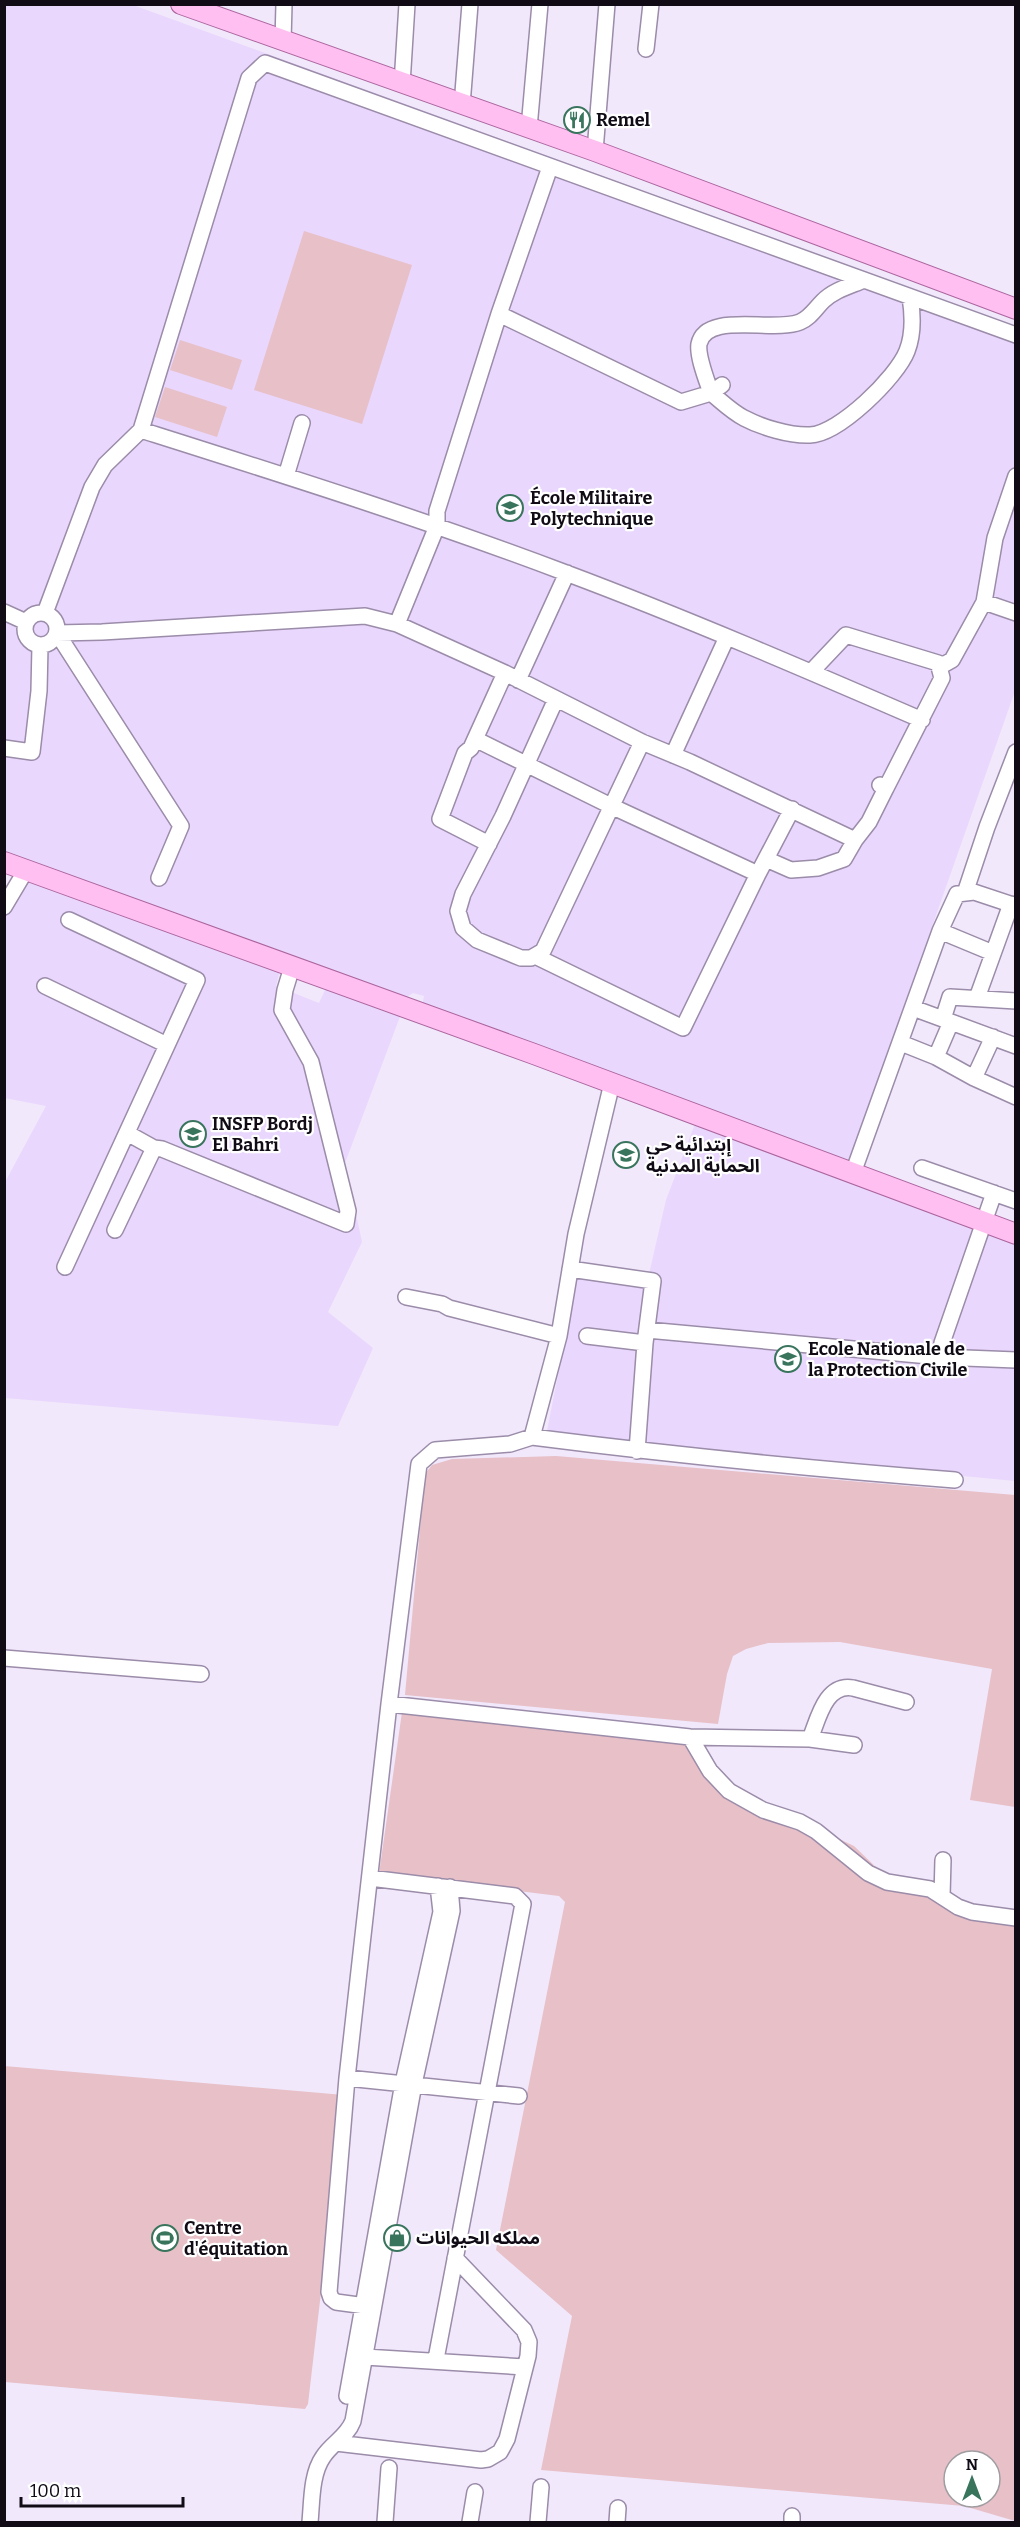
<svg xmlns="http://www.w3.org/2000/svg" width="1020" height="2527" viewBox="0 0 1020 2527" font-family="Bitter,'Noto Sans Arabic',serif">
<style>
.built{fill:#ead7fd}
.green{fill:#e7c0c8;fill-rule:evenodd}
.lines{fill:none;stroke-linecap:round;stroke-linejoin:round}
.minor-casing{stroke:#9b8ca9;stroke-width:18}
.major-casing{stroke:#ab659e;stroke-width:22}
.minor{stroke:#fff;stroke-width:15}
.major{stroke:#ffbff1;stroke-width:20}
.labels{text-anchor:middle;dominant-baseline:central;stroke-width:4.5;stroke-linejoin:round;paint-order:stroke}
.poi-label{font-size:18px;font-weight:bold;fill:#100b15;stroke:#fff;text-anchor:start}
</style>
<rect width="100%" height="100%" fill="#f1e8fb"/>
<path class="built" d="M4,5H133L1015,326V691L848,1165L422,1007L424,996L413,993L405,998L5,854Z
M27,878L280,970L276,986L319,1003L327,986L401,1014L345,1163L362,1242L328,1312L373,1348L338,1426L5,1398L4,1184L46,1106L5,1098V917Z
M695,1124L1015,1242V1481L546,1436L578,1273L647,1283L666,1200Z"/>
<path class="green" d="M304,231L412,265L362,424L254,390Z
M180,340L242,360L232,390L170,370Z
M165,387L227,407L217,437L155,417Z
M556,1456L1015,1495V1807L970,1800L992,1669L840,1642L768,1643L746,1649L733,1656L727,1674L718,1724L405,1695L425,1474L432,1465L452,1459Z
M402,1712L688,1740L708,1776L854,1846L880,1871L897,1876L947,1903L1015,1919V2521L964,2506L541,2470L572,2316L496,2250L565,1902L559,1896L379,1874ZM954,2461H990V2497H954Z
M4,2066L344,2095L308,2404L305,2409L5,2382Z"/>
<g class="lines">
<defs>
<path id="minor" d="M283,41L284,4
M646,49L651,4
M402,84L407,4
M462,105L470,4
M529,128L540,4
M595,151L607,4
M499,314L681,402L711,393C721,401 732,412 744,418C761,427 790,436 810,435C839,434 897,377 907,351C914,333 913,315 910,297
M722,385L711,393C707,381 697,356 699,344C706,311 773,333 800,322C810,318 815,309 823,301C834,290 850,286 864,280
M141,430L249,78L265,63L1016,335
M286,476L302,423
M984,602L995,538L1016,476
M4,612L26,622
M25 629a16 16 0 1 1 32 0a16 16 0 1 1-32 0Z
M45,613L92,487L105,465L141,430C283,475 426,520 566,573C686,618 804,669 922,720
M397,624L437,526V511L499,314L550,167
M57,633L102,632L365,616L397,624L505,673L642,742L690,762L855,840L869,822L886,788L880,785
M57,633L181,826L159,878
M811,672L846,635L938,663
M518,680L567,573
M556,699L503,816L463,894L458,911L463,928L477,940L521,958H531L543,951L642,742
M475,739L611,806L758,874
M4,748L32,752L39,691L40,646
M673,755L727,637
M886,788L942,678L938,663L943,665L952,660L984,602L1016,613
M489,844L440,819L465,753L471,748L505,673
M766,859L791,870L818,868L844,859L855,840
M965,893L987,827L1016,752
M4,907L26,870
M940,931L993,953
M535,956L683,1028L758,874L792,809
M45,986L167,1045
M977,998L1011,904
M913,1008L1016,1046
M943,1019L950,997L1016,1001
M951,1022L936,1057L974,1078L1016,1097
M901,1043L936,1057
M974,1078L993,1037
M127,1133L154,1148L162,1149L346,1224L348,1211L311,1062L282,1010L285,990L292,967
M922,1168L1016,1201
M853,1173L940,931L957,894L974,892L1016,906
M115,1230L154,1148
M65,1267L197,980L69,920
M570,1269L653,1281L645,1343L637,1451
M406,1297L442,1304L449,1308L559,1336
M647,1330L940,1357L1016,1360
M587,1336L645,1343
M940,1357L942,1343L994,1193
M532,1437C673,1455 814,1469 955,1480
M4,1658L201,1674
M389,1704L690,1737L810,1739L854,1745
M690,1737L710,1771L729,1791L763,1810L800,1822L816,1831L868,1873L887,1882L930,1889L958,1907L972,1912L1016,1918
M810,1739C818,1720 825,1683 853,1688L906,1702
M370,1878L515,1896L523,1904L436,2359
M942,1896L943,1860
M347,2078L519,2096
M373,2307L336,2302L331,2298L329,2292L347,2078L389,1704L419,1464L435,1450L510,1444L532,1437L559,1336L576,1234L612,1083
M365,2357L525,2367
M347,2396L403,2083L441,1912L438,1886
M336,2443L481,2460L488,2459L500,2452L507,2439L528,2356L529,2342L524,2330L455,2258
M310,2522C312,2502 311,2474 323,2457C332,2443 347,2437 353,2421L414,2084L452,1911L450,1887
M385,2522L389,2468
M470,2522L475,2492
M538,2522L541,2487
M617,2522L618,2508
M792,2522V2516"/>
<path id="major" d="M181,4L595,151L1016,309
M4,862L534,1054L1016,1234"/>
</defs>
<use href="#minor" class="minor-casing"/>
<use href="#major" class="major-casing"/>
<use href="#minor" class="minor"/>
<use href="#major" class="major"/>
</g>
<defs>
<symbol id="restaurant-ring" viewBox="-11 -11 22 22"><circle r="9.5" fill="#fff" stroke="#39745d" stroke-width="1.5"/><path d="M-5-6h1v4h1v-4h1v4h1v-4h1v5L-1.5 .5V6h-2V.5L-5-1ZM5-6V6H3V1.5H1.5Q1.5-4 5-6Z" fill="#39745d"/></symbol>
<symbol id="university-ring" viewBox="-11 -11 22 22"><circle r="9.5" fill="#fff" stroke="#39745d" stroke-width="1.5"/><path d="M0-5L7-2L0 1L-7-2ZM-4 1L0 2.5L4 1V4Q0 6-4 4Z" fill="#39745d"/></symbol>
<symbol id="school-ring" viewBox="-11 -11 22 22"><circle r="9.5" fill="#fff" stroke="#39745d" stroke-width="1.5"/><path d="M0-5L7-2L0 1L-7-2ZM-4 1L0 2.5L4 1V4Q0 6-4 4Z" fill="#39745d"/></symbol>
<symbol id="stadium-ring" viewBox="-11 -11 22 22"><circle r="9.5" fill="#fff" stroke="#39745d" stroke-width="1.5"/><path d="M0-5a6.5 5 0 1 0 0 10a6.5 5 0 1 0 0-10ZM-3.5-1.8h7v3.6h-7Z" fill="#39745d"/></symbol>
<symbol id="shop-ring" viewBox="-11 -11 22 22"><circle r="9.5" fill="#fff" stroke="#39745d" stroke-width="1.5"/><path d="M-5-2.5h2.3a2.7 3.5 0 0 1 5.4 0H5L5.5 6h-11ZM-1.5-2.5h3a1.5 2.3 0 0 0-3 0Z" fill="#39745d"/></symbol>
</defs>
<g fill-rule="evenodd">
<use href="#restaurant-ring" x="562" y="105" width="30" height="30"/>
<use href="#university-ring" x="495" y="493" width="30" height="30"/>
<use href="#university-ring" x="178" y="1119" width="30" height="30"/>
<use href="#school-ring" x="611" y="1140" width="30" height="30"/>
<use href="#university-ring" x="773" y="1344" width="30" height="30"/>
<use href="#stadium-ring" x="150" y="2223" width="30" height="30"/>
<use href="#shop-ring" x="382" y="2223" width="30" height="30"/>
</g>
<g class="labels">
<g class="poi-label">
<text x="596" y="120">Remel</text>
<text x="530" y="498">École Militaire<tspan x="530" dy="21">Polytechnique</tspan></text>
<text x="212" y="1124">INSFP Bordj<tspan x="212" dy="21">El Bahri</tspan></text>
<text x="646" y="1145">إبتدائية حي<tspan x="646" dy="21">الحماية المدنية</tspan></text>
<text x="808" y="1349">Ecole Nationale de<tspan x="808" dy="21">la Protection Civile</tspan></text>
<text x="184" y="2228">Centre<tspan x="184" dy="21">d'équitation</tspan></text>
<text x="416" y="2238">مملكه الحيوانات</text>
</g>
</g>
<rect width="1020" height="2527" fill="none" stroke="#100b15" stroke-width="12"/>
<g transform="translate(972 2479)"><circle r="28" fill="#ffffff" stroke="#9f9da1" stroke-width="1.5"/>
<path d="M0-4.5L10 22L0 15L-10 22Z" fill="#39745d"/>
<text y="-9" font-size="16" font-weight="bold" text-anchor="middle" fill="#100b15">N</text>
</g>
<path d="M21 2497v9h162v-9" fill="none" stroke="#100b15" stroke-width="3"/>
<text x="30" y="2497" font-size="18" fill="#100b15" stroke="#ffffff" stroke-width="4.5" paint-order="stroke">100 m</text>
</svg>
